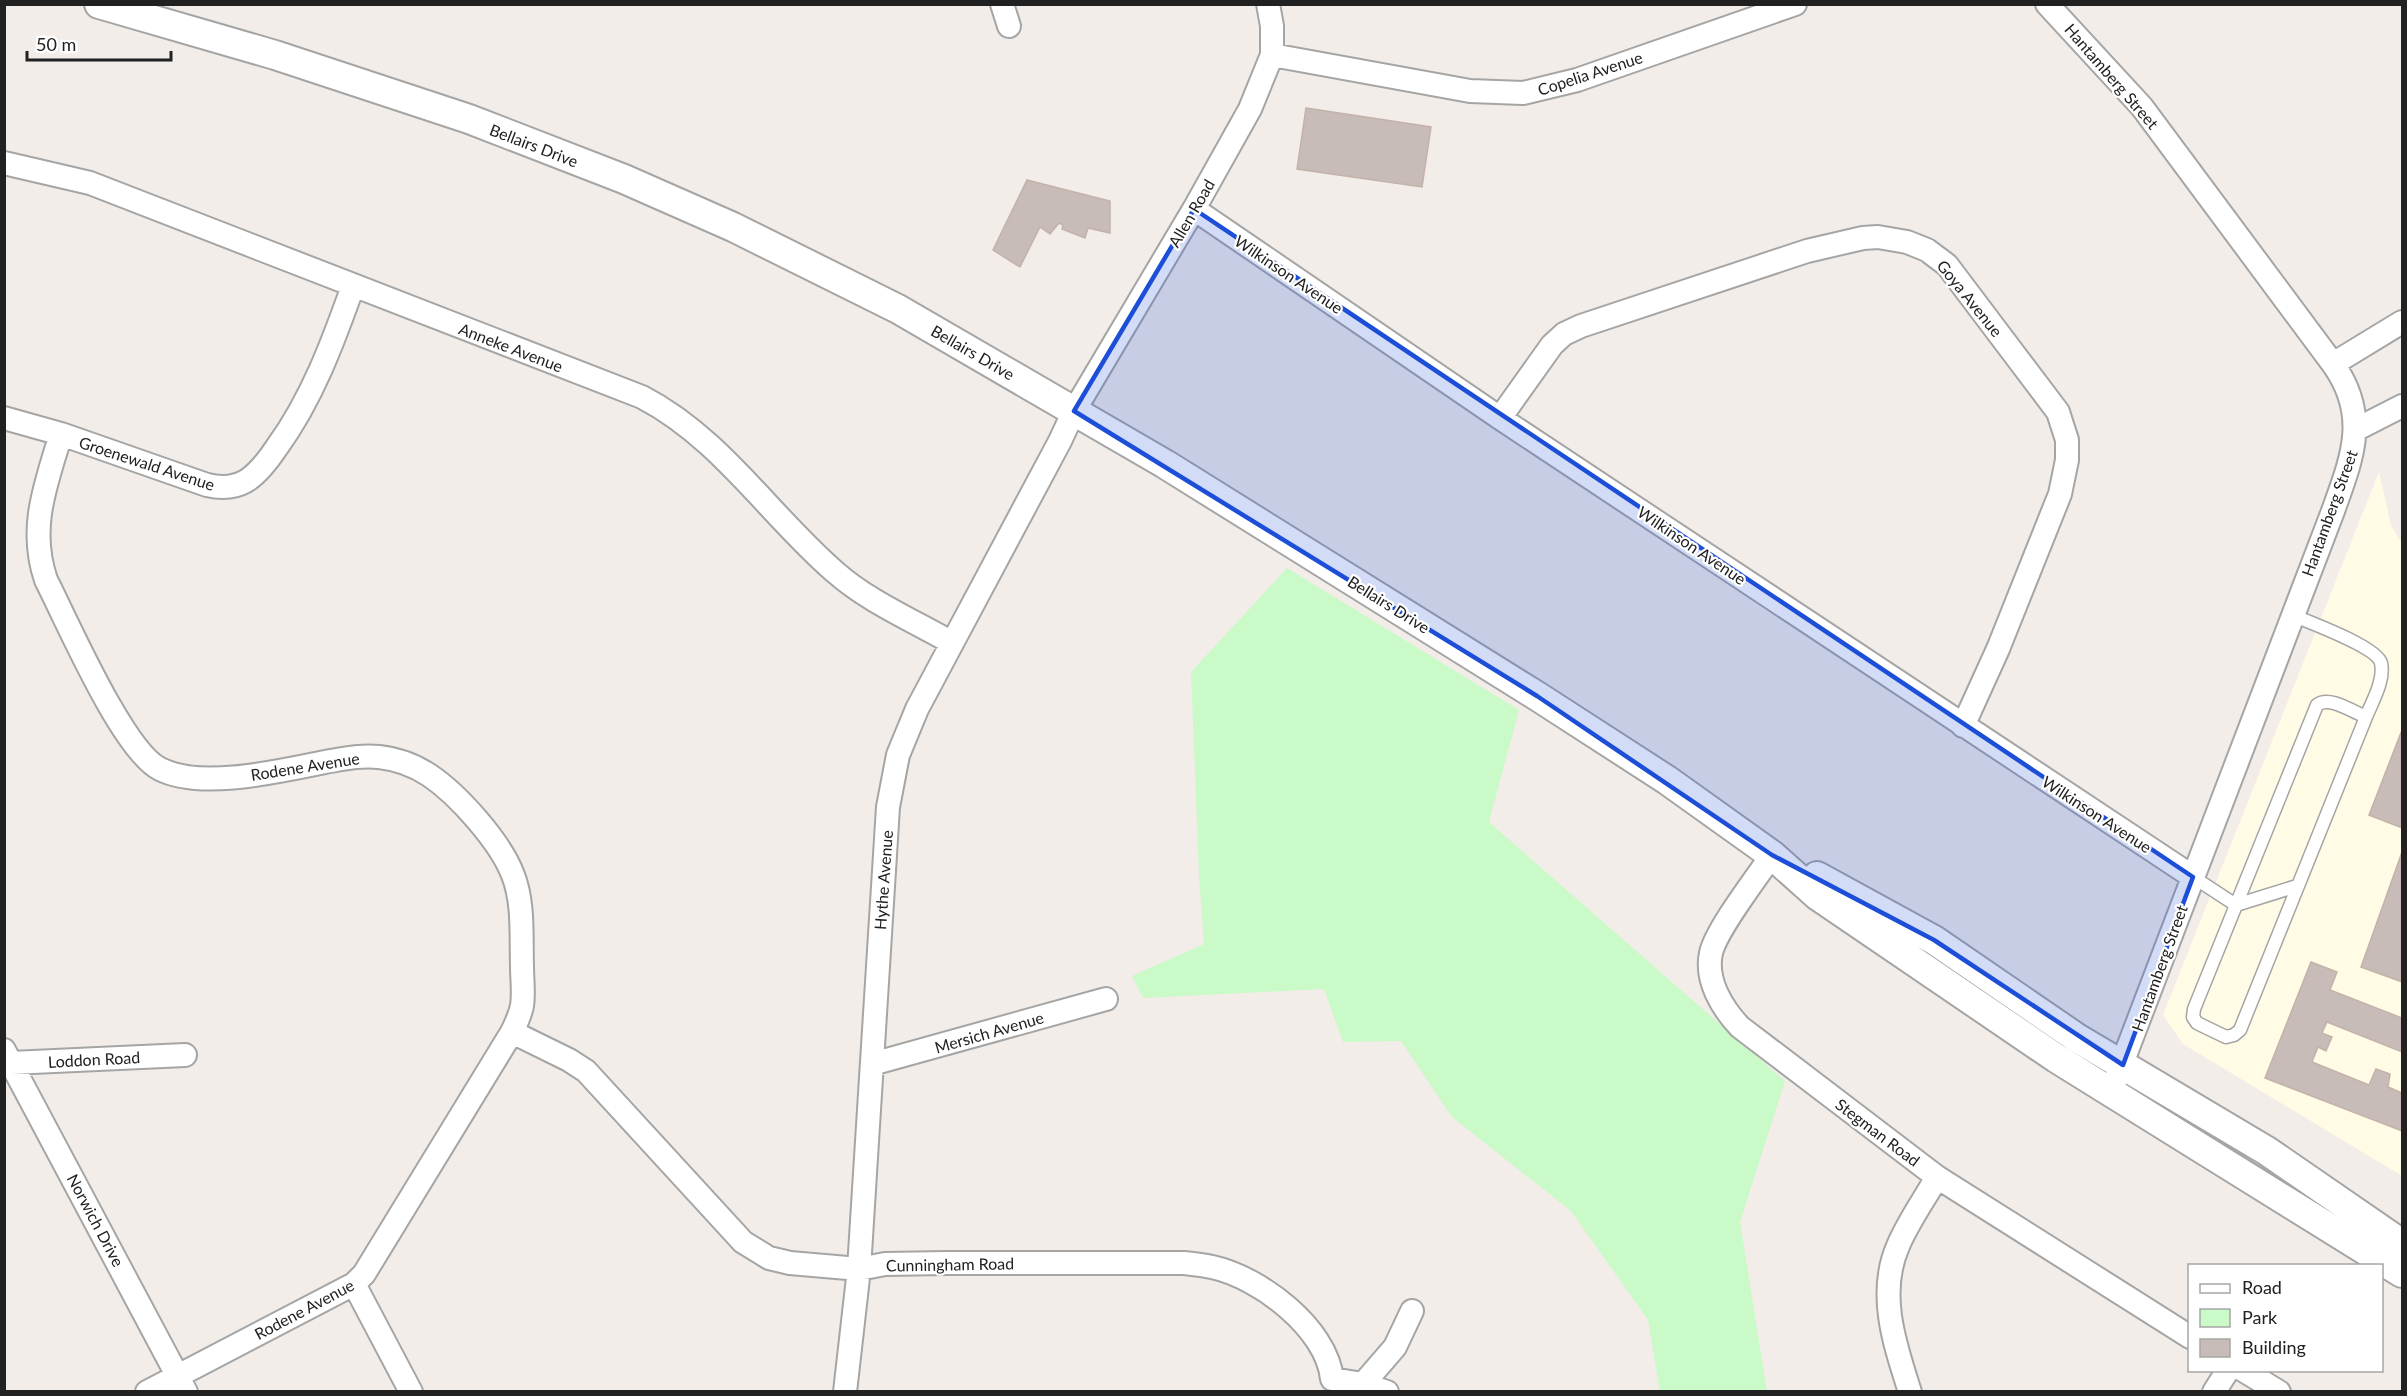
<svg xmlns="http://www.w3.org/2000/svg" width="2407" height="1396" viewBox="0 0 2407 1396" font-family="Lato,sans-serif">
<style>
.education{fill:#fffbe4}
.park{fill:#cafac7}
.building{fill:#c7bcb7;stroke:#c4b2aa;stroke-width:1.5}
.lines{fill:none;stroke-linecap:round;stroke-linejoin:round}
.service-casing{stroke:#a5a5a5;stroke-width:15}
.minor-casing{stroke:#a5a5a5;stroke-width:26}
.tertiary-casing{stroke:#a5a5a5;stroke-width:32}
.service{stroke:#fff;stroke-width:12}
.minor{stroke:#fff;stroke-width:22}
.tertiary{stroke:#fff;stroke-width:28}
.marked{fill:#1d4ed8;fill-opacity:0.2;stroke:#1d4ed8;stroke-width:4.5;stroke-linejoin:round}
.labels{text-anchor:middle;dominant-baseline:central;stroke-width:4.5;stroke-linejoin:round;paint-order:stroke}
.street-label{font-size:16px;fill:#212121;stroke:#fff}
</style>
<rect width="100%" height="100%" fill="#f2ede8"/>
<path class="education" d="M2379,472L2391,525L2402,544V1176L2183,1044L2163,1015Z"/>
<path class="park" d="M1287,568L1519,710L1489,822L1785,1081L1740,1222L1767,1391H1660L1648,1320L1571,1211L1452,1117L1401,1041L1343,1042L1324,989L1143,998L1132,976L1204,944L1199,875L1191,672Z"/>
<path class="building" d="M1306,108L1431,127L1422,187L1297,169Z
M1027,180L1110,201V233L1088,228L1085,238L1062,229L1063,225L1059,223L1050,234L1040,227L1020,267L993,250Z
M2402,730V828L2369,815Z
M2402,852V982L2361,967Z
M2311,962L2337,972L2330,990L2402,1018V1052L2327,1022L2322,1033L2332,1037L2326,1051L2318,1047L2312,1062L2369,1085L2376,1069L2390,1074L2388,1087L2402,1093V1131L2265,1078Z"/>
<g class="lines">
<defs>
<path id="service" d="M2292,615C2309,622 2377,647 2381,663C2385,680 2372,702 2366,717L2240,1030L2234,1035L2226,1037L2197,1023L2193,1017L2194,1009L2317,705C2329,695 2353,712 2366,717
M2193,877L2236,905L2297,886"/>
<path id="minor" d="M1002,4L1009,26
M2047,4L2142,107L2333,364C2370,416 2352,458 2333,511L2116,1079
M1272,55L1470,91L1523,93L1577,80L1795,4
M4,163L90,183L642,397C721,438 769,515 835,572C869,602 912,620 952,643
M1194,209L1500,418L2193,877
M2333,364L2402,322
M4,418L61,434L207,485C220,488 234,488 246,481C259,473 269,459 277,447C312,399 333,342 353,286
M1500,418L1552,345L1564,334L1581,326L1807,251L1863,238L1878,237L1907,242L1927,250L1947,265L2058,412L2067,440V460L2060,494L1998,649L1963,726
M2355,430L2402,406
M61,434C46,484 28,528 46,580C67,621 123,751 160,769C201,790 280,771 325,762C343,759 360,755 379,757C397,759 414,765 429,775C459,795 501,843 513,875C524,903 521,937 522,966C522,979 524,993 522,1006C520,1015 516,1024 512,1032L364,1274L354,1284L147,1392
M1772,855C1757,877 1716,930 1711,953C1705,980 1722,1008 1740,1027L1937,1177L2190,1337
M512,1032L569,1060L586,1071L743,1242L769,1258L790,1263L859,1269L885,1264L947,1263H1184C1193,1264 1203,1265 1212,1267C1259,1277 1327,1328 1332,1379L1363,1384L1387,1392
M4,1050L186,1392
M872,1064L1106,999
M4,1066L11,1063L185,1055
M354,1284L411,1392
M2243,1370L2279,1392
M1363,1384L1395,1347L1412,1311
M845,1392L859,1269L888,807L898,755L917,709L1060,441L1074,411L1194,209L1250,109L1272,55V26L1268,4
M1910,1392C1895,1345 1877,1294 1898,1246C1908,1222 1924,1200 1937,1177
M2214,1392L2228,1370"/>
<path id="tertiary" d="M99,4L275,55L469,119L624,179L733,227L898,309L1165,464L1537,696L1667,780L1772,855L1818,896L2056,1058L2402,1273
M1817,876L1934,940L2077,1038L2267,1151L2402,1244"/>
</defs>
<use href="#service" class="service-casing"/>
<use href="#minor" class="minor-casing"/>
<use href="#tertiary" class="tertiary-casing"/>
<use href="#service" class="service"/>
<use href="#minor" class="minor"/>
<use href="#tertiary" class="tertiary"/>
</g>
<path class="marked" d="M1194,209L2193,877L2123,1065L1934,940L1772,855L1537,696L1074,411Z"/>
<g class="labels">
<g class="street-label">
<text transform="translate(1590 73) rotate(-18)">Copelia Avenue</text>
<text transform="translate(2112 76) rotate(49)">Hantamberg Street</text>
<text transform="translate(534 145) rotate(21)">Bellairs Drive</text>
<text transform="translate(1191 213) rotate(-60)">Allen Road</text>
<text transform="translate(1289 274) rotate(34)">Wilkinson Avenue</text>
<text transform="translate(1970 298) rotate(51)">Goya Avenue</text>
<text transform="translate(511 347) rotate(21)">Anneke Avenue</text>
<text transform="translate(973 352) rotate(30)">Bellairs Drive</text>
<text transform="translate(147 463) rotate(18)">Groenewald Avenue</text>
<text transform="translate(2329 513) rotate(-70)">Hantamberg Street</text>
<text transform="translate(1692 545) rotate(34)">Wilkinson Avenue</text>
<text transform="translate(1389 604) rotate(32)">Bellairs Drive</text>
<text transform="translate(305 766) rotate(-9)">Rodene Avenue</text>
<text transform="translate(2097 814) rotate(33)">Wilkinson Avenue</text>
<text transform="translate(883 880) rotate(-86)">Hythe Avenue</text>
<text transform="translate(2159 968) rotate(-70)">Hantamberg Street</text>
<text transform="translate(989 1032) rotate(-16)">Mersich Avenue</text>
<text transform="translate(94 1059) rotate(-3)">Loddon Road</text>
<text transform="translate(1878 1132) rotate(37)">Stegman Road</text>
<text transform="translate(96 1220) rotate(62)">Norwich Drive</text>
<text transform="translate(950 1264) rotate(-1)">Cunningham Road</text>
<text transform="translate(304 1309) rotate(-28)">Rodene Avenue</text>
</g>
</g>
<rect width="2407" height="1396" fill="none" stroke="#212121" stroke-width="12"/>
<rect x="2188" y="1264" width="195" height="108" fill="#ffffff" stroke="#a6a6a6" stroke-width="1.5"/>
<rect x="2200" y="1284" width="30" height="9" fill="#ffffff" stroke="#a6a6a6" stroke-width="1.5"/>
<text x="2242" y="1294" font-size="18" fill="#212121">Road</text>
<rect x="2200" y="1309" width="30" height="18" fill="#cafac7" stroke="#a6a6a6" stroke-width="1.5"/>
<text x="2242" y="1324" font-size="18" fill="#212121">Park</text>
<rect x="2200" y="1339" width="30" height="18" fill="#c7bcb7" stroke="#a6a6a6" stroke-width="1.5"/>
<text x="2242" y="1354" font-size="18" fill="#212121">Building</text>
<path d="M27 51v9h144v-9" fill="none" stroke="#212121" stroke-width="3"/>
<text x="36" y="51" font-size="18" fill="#212121" stroke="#ffffff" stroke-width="4.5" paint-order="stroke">50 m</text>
</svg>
